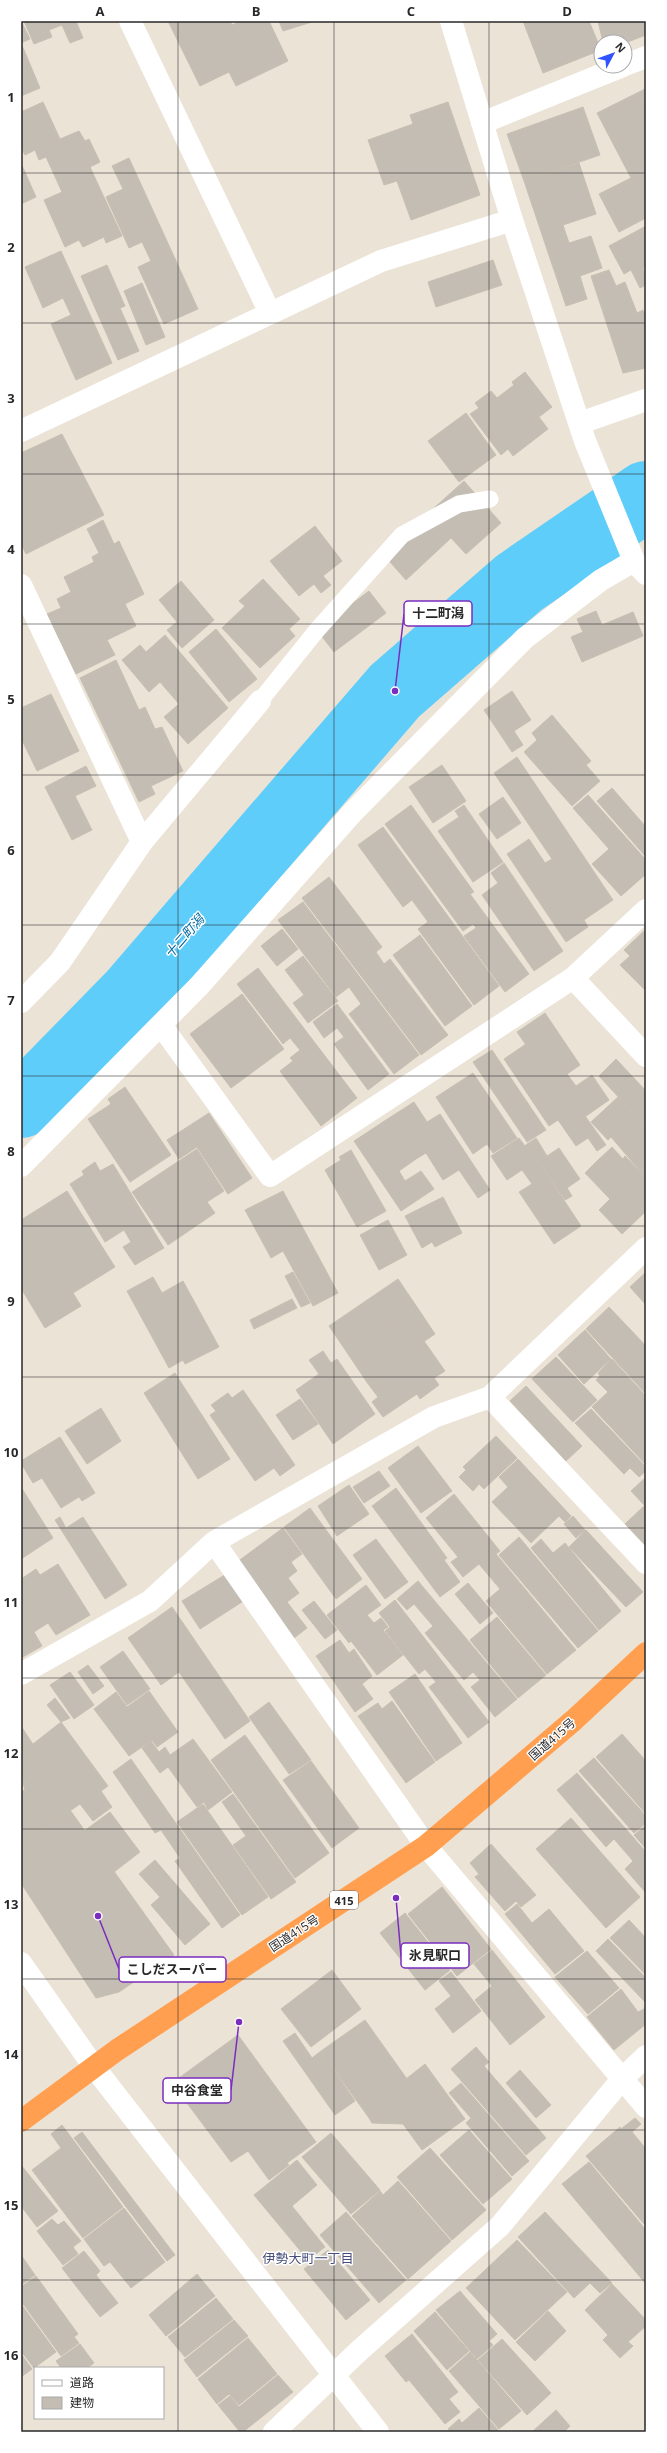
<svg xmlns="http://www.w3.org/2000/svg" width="667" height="2453" viewBox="0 0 667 2453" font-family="'Open Sans','Noto Sans JP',sans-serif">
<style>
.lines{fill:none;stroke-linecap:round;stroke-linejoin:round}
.river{stroke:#5fcdfa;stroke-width:70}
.building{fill:#c3bdb4;stroke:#c7c0b1}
.lane{stroke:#fff;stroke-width:17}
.street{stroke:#fff;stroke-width:22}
.secondary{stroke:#fff;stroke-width:22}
.highway{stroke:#ff9f4f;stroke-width:22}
.grid{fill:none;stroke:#282828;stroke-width:1;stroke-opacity:0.55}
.labels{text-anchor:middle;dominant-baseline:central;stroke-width:3;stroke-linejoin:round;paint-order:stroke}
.shield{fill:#fff;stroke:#686868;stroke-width:1}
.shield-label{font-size:11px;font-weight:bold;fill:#282828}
.street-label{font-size:12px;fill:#282828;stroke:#fff}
.water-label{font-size:13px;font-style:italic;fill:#0167a2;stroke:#fff}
.neighbourhood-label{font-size:13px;fill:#444d7c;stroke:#fff}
.leader{fill:none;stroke:#7b2cbf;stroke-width:1.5}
.callout-dot{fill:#7b2cbf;stroke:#fff;stroke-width:1.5}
.callout{fill:#fff;stroke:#7b2cbf;stroke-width:1.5}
.callout-label{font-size:13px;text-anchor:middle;font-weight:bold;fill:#282828}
.neatline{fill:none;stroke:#282828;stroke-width:1.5}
.grid-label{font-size:13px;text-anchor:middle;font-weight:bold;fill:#282828}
</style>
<rect width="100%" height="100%" fill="#ece3d7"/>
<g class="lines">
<path class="river" d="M21,1103L43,1087L132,996L395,691L519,583L646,496"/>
</g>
<path class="building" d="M21,21L30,39L21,43L40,88L21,96Z
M24,21H76L83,38L70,43L62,25L49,30L52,37L34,44Z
M168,21H230L232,25L241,21H269L288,61L236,86L229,72L200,86Z
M279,21H315L283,31Z
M523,21H589L601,50L543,73Z
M598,21H646V35L625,43L603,42Z
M645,89L646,218L619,232L599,194L631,178L597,113Z
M43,102L60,139L79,131L85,141L89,139L100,162L90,167L122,236L106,243L104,237L83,247L79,240L65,247L44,200L62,192L46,157L39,160L35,150L25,155L21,147V112Z
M448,102L480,195L411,220L397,181L384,185L368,140L413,124L410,115Z
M583,107L600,155L524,181L507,134Z
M129,158L198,309L164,324L138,267L151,261L142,242L129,248L106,197L123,189L112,166Z
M21,163L36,197L21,204Z
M579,163L596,214L563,225L569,243L591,236L602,268L580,276L587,299L566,306L524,181Z
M646,226V266L643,268L646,274V285L640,288L631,270L624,274L609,246Z
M61,251L112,363L76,380L51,324L71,315L63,298L43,308L25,267Z
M493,260L502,285L436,307L428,282Z
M107,265L125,306L120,308L139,351L118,360L81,276Z
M609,270L616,286L625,282L637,313L643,310L646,316V368L623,373L591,276Z
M142,283L165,337L146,345L124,291Z
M525,372L552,407L539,417L548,429L513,456L508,449L501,455L470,414L479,408L475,403L491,391L497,398L514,385L512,382Z
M466,413L496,455L459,482L428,441Z
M62,434L104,515L26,554L21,543V453Z
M464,481L501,523L466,554L451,538L406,580L383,554Z
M103,520L114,544L119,541L144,594L125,604L136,626L107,640L115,655L76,674L47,614L61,608L57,599L71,592L64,577L94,562L92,557L99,553L87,529Z
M315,526L342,561L323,576L331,585L321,593L314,584L299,596L270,561Z
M263,579L300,619L289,629L295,636L260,668L222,628L245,606L239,601Z
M181,581L214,620L182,648L167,630L177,622L159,600Z
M369,591L386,613L334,652L317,630Z
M596,611L602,625L633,612L643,636L582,662L571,637L583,632L577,619Z
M216,629L257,679L229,702L189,652Z
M165,635L228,708L188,744L164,717L179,704L160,682L149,692L122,660L140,645L146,652Z
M116,660L139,710L145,707L155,729L162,727L183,771L151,786L155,794L139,802L80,678Z
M512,691L531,720L514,731L523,745L512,752L484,710Z
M51,694L79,751L37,771L21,738V708Z
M552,715L591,761L586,765L600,781L572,806L524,752L537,740L532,733Z
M517,757L613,900L584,920L588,927L566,942L507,854L529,839L545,863L552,859L494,773Z
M442,765L466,801L433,823L409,787Z
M86,766L96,786L75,796L92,830L72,840L45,787Z
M612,788L646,827V857L597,801Z
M588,795L646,860V874L621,896L592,864L609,849L573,808Z
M503,797L521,823L497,839L479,814Z
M411,805L474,892L470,894L529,974L505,992L464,936L476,928L473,924L463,931L385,824Z
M464,805L503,862L473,882L438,831L459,817L455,811Z
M383,827L499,986L474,1005L418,929L428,922L412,900L403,907L358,845Z
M504,863L563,951L534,971L482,895L498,883L491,873Z
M329,877L382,947L376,952L384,964L390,959L448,1035L421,1055L302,898Z
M303,902L419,1055L394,1074L349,1014L361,1004L349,987L336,997L278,920Z
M282,929L298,949L277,966L261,946Z
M646,929V991L620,965L630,956L624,950Z
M420,935L472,1006L445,1026L393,955Z
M303,956L338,1001L308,1023L293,1003L304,995L285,970Z
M258,968L357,1098L321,1126L280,1071L293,1061L290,1058L300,1050L290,1038L283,1044L237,984Z
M242,994L284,1049L231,1088L190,1034Z
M337,1004L389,1074L368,1090L334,1044L344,1037L337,1028L324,1038L313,1022Z
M545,1013L580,1065L567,1074L576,1086L592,1075L609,1100L579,1121L517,1032Z
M526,1044L579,1121L585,1116L606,1145L597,1151L588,1138L576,1146L558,1120L549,1126L504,1059Z
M492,1050L546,1130L527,1142L473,1062Z
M616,1059L646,1091V1127L599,1076Z
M473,1073L517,1138L493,1153L487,1144L473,1154L436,1097Z
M125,1087L171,1155L130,1182L88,1119L111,1104L108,1099Z
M618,1097L646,1127V1178L611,1137L608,1140L591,1122Z
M414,1102L427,1122L440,1114L490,1190L478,1198L459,1170L443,1180L426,1153L416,1159L389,1118Z
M209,1113L252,1178L228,1194L197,1147L179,1159L167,1140Z
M389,1118L416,1159L399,1171L405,1181L421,1171L434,1189L401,1211L354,1141Z
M519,1138L525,1146L527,1144L581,1226L554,1244L519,1192L532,1184L522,1170L507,1180L491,1156Z
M536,1138L547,1156L559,1148L580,1179L567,1188L572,1196L565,1200L527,1144Z
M612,1147L623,1159L625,1156L646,1178V1211L644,1213L596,1162Z
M197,1149L224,1191L207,1202L215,1213L168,1245L132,1192Z
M351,1150L386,1211L357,1227L325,1170L341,1160L339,1157Z
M95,1162L100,1171L113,1164L164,1248L135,1265L123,1247L131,1242L124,1230L105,1242L70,1184L84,1175L82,1171Z
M596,1162L644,1213L622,1234L599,1210L610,1199L585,1173Z
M67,1191L115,1267L73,1293L81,1306L45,1328L21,1288V1220Z
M283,1191L338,1293L313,1306L283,1251L271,1258L245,1210Z
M443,1197L462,1233L435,1247L432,1242L422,1248L405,1216Z
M388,1220L407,1255L379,1270L360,1235Z
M293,1272L310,1303L301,1307L285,1276Z
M646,1272V1305L630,1287Z
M153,1277L162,1293L183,1281L219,1347L185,1364L183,1360L169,1368L127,1291Z
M398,1279L417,1307L348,1354L329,1326Z
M292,1299L297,1308L254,1329L250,1320Z
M417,1307L435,1334L366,1381L348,1354Z
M609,1307L646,1346V1394L586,1329Z
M585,1330L611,1359L584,1384L558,1355Z
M424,1341L445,1371L434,1378L439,1385L420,1399L417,1394L383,1417L372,1402L378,1397L366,1381Z
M323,1351L331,1363L337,1359L375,1414L333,1444L296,1390L319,1374L309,1360Z
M556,1357L597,1400L573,1422L532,1379Z
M612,1359L646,1396V1465L592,1407L608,1392L596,1380L600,1376L598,1373Z
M175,1373L230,1459L198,1479L144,1393Z
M526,1386L582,1446L566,1461L510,1401Z
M243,1390L295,1465L280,1476L274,1468L255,1481L210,1415L216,1411L211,1405L228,1393L232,1398Z
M300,1399L318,1424L293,1440L276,1415Z
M101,1408L121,1441L87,1464L65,1431Z
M591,1409L646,1467V1471L639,1477L630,1468L624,1474L575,1423Z
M496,1436L517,1458L484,1489L479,1484L473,1491L459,1477L466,1470L463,1467Z
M60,1437L95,1493L82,1501L79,1497L61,1508L42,1478L33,1483L21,1463V1461Z
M418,1446L452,1491L421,1513L388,1468Z
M518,1459L571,1516L565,1522L559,1516L531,1543L492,1502L508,1487L499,1477Z
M379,1471L390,1486L364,1503L353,1487Z
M646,1477V1507L631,1491Z
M349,1485L369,1514L337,1536L318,1506Z
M21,1487L53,1538L21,1559Z
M396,1488L447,1558L444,1560L460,1582L440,1597L372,1506Z
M454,1494L500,1551L496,1554L576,1650L547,1674L486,1601L500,1589L479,1564L463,1577L451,1562L458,1557L426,1518Z
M644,1506L646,1509V1546L625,1524Z
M310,1508L362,1579L336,1599L284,1527Z
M573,1516L585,1530L576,1538L564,1524Z
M60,1517L66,1528L83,1517L127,1585L105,1599L55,1520Z
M283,1528L302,1554L291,1562L297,1571L288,1578L299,1593L287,1602L307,1628L289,1642L233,1565Z
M586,1530L643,1592L626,1607L569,1547Z
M519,1537L598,1631L578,1648L499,1555Z
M376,1539L408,1582L385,1599L353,1555Z
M541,1539L553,1553L565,1543L621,1611L599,1630L531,1548Z
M58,1564L90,1615L56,1635L48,1623L34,1632L42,1646L21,1658V1579L36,1569L40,1575Z
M228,1573L245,1600L200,1629L182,1601Z
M418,1581L517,1699L495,1717L471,1687L480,1680L473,1672L464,1680L425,1633L433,1626L414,1604L407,1610L397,1599Z
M468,1583L493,1613L480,1624L455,1594Z
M366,1585L381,1605L367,1615L374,1623L381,1618L388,1627L383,1630L403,1655L377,1675L351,1641L349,1643L327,1615Z
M395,1600L489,1722L468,1738L429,1687L436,1682L425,1669L419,1674L385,1631L390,1627L379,1613Z
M314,1601L337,1630L325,1639L302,1610Z
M172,1607L250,1721L225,1739L179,1672L161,1685L128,1638Z
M497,1617L546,1675L518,1698L470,1640Z
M340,1640L349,1653L354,1649L372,1676L362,1684L373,1699L355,1712L316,1656Z
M123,1651L150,1689L127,1705L100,1667Z
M88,1665L104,1686L93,1694L78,1672Z
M70,1672L94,1705L74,1719L50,1685Z
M415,1674L462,1743L436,1761L389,1692Z
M149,1691L178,1732L157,1747L152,1740L129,1756L94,1709L116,1692L127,1707Z
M55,1698L70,1718L61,1722L47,1705Z
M392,1701L435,1762L406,1783L358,1716L378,1703L382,1709Z
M269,1702L311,1760L289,1774L249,1717Z
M61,1722L108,1786L101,1791L112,1807L93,1821L80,1804L51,1824L25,1790L23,1783L38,1771L27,1756L36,1749L33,1744Z
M21,1726L36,1749L27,1756L38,1771L23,1783Z
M622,1734L646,1761V1814L596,1757Z
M245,1735L329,1853L295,1878L211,1760Z
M193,1739L232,1792L208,1810L204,1802L197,1807L168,1767L160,1773L142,1748L151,1741L159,1752L165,1747L170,1755Z
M594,1758L646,1816V1823L634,1833L579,1771Z
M131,1759L240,1915L222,1928L175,1861L180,1858L161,1830L155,1833L113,1772Z
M311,1761L359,1828L332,1848L283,1780Z
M577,1773L646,1852V1893L625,1869L633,1861L614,1839L606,1847L557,1790Z
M25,1790L51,1824L21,1845V1792Z
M233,1794L296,1882L271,1899L233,1845L246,1836L222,1802Z
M203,1804L268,1897L242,1915L177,1822Z
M70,1810L174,1955L119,1992L96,1998L21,1883V1845Z
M110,1812L140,1852L114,1872L84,1831Z
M571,1818L640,1897L606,1928L536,1849Z
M646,1825V1849L634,1835Z
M491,1844L536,1895L521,1907L516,1901L505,1911L475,1877L479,1874L470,1863Z
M155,1860L210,1924L185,1945L151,1905L160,1897L139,1874Z
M442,1887L491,1949L457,1976L408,1914Z
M517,1904L532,1923L549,1909L584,1951L555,1974L505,1914Z
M405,1913L450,1970L425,1990L380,1933Z
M629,1920L646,1938V1975L610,1938Z
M608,1939L646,1978V2003L596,1951Z
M492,1950L545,2017L510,2045L475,2000L492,1986L474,1964Z
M587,1951L619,1988L588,2014L555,1977Z
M332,1970L361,2009L311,2047L281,2009Z
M451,1972L481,2011L453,2033L435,2009L451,1996L439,1981Z
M621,1989L638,2012L646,2008V2024L614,2050L587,2017Z
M365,2020L412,2086L369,2118L321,2051Z
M295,2033L312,2058L321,2051L355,2101L335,2115L283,2041Z
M238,2035L316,2142L287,2163L289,2165L269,2180L248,2151L231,2162L172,2083Z
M476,2047L489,2062L484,2066L546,2138L526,2155L451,2069Z
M425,2064L465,2119L422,2150L403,2124L372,2123L369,2118L412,2086L406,2079Z
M520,2070L551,2105L536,2118L506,2083Z
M461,2083L529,2161L512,2176L466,2123L471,2118L449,2093Z
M635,2118L641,2124L632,2132L646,2149V2222L644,2224L586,2156L620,2127L621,2129Z
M62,2125L123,2207L83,2238L32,2170L61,2148L51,2134Z
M469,2130L512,2179L483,2204L440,2155Z
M82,2132L175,2255L167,2261L74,2138Z
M331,2133L380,2190L351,2214L302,2157Z
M430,2148L486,2210L452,2240L397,2177Z
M297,2160L317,2185L292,2206L325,2247L308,2260L254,2195Z
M589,2162L646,2230V2284L562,2184Z
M21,2165L58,2211L37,2227L21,2206Z
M398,2181L451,2241L408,2279L352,2216L380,2191L383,2195Z
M124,2208L165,2262L131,2288L110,2262L104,2266L84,2239Z
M346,2212L406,2280L379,2303L320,2235Z
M545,2212L612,2283L600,2293L590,2283L574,2298L518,2237Z
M52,2219L58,2225L64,2221L81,2241L73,2247L78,2254L63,2265L37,2231Z
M517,2240L567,2292L515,2340L466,2288Z
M328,2250L370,2300L346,2320L304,2269Z
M84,2251L100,2271L96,2275L118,2303L100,2317L62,2268Z
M21,2255L35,2275L21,2285Z
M197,2274L215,2296L166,2336L149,2315Z
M36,2276L78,2334L74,2337L79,2343L61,2356L21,2301V2287Z
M612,2284L646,2320V2326L628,2342L633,2346L620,2358L603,2340L608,2335L585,2310Z
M460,2291L497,2334L489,2341L493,2345L477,2359L436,2310Z
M216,2298L233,2319L185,2357L168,2337Z
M21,2304L56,2352L34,2368L21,2351Z
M548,2311L566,2331L535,2361L516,2342Z
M435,2312L469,2351L447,2370L414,2331Z
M234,2320L248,2336L197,2377L184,2360Z
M412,2334L458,2392L449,2399L460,2412L445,2424L409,2380L406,2382L385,2356Z
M248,2338L277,2374L239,2405L229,2394L217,2404L198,2379Z
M502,2339L551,2393L527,2415L478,2360Z
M80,2344L94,2363L87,2368H61L56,2361Z
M470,2352L521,2411L499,2429L449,2371Z
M21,2354L32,2369L21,2377Z
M278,2375L293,2392L243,2432H240L218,2405L230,2396L239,2407Z
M479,2408L498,2430L495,2432H451L448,2429L459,2419L462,2423Z
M556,2410L570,2426L564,2432H532Z"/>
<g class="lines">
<path class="lane" d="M260,701L317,630L402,535L459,504L490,499"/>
<path class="street" d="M130,21L270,313
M451,21L512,220L585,441L634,561L646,574
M625,65L646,57
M482,123L623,66
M580,423L646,400
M21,431L381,261L512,220
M21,585L142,842
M573,978L646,910
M21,1002L60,962L142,842L260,701
M161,1025L270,1176L573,978L646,1056
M21,1166L199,986L353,812L525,638L601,580L634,561
M490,1397L646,1563
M214,1542L426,1846L646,2107
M21,1674L150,1601L214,1542L434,1417L490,1397L646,1248
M274,2432L360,2350L500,2226L622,2079L646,2056"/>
<path class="secondary" d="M21,1963L94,2067L378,2432"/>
<path class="highway" d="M21,2121L117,2050L426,1846L574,1720L646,1653"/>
</g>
<path class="grid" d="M178,21V2432M334,21V2432M489,21V2432M21,173H646M21,323H646M21,474H646M21,624H646M21,775H646M21,925H646M21,1076H646M21,1226H646M21,1377H646M21,1528H646M21,1678H646M21,1829H646M21,1979H646M21,2130H646M21,2280H646"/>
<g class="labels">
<rect class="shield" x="330" y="1891" width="28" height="18" rx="3"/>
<g class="shield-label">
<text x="344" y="1900">415</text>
</g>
<g class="street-label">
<text transform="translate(552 1739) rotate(-41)">国道415号</text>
<text transform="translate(294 1933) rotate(-33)">国道415号</text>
</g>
<g class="water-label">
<text transform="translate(184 936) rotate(-49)">十二町潟</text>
</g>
<g class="neighbourhood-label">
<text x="308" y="2258">伊勢大町一丁目</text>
</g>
</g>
<path class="leader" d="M395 691L404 614M396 1898L401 1956M98 1916L119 1969M239 2022L231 2090"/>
<g class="callout-dot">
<circle cx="395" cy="691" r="4"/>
<circle cx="396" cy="1898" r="4"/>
<circle cx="98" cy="1916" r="4"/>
<circle cx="239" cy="2022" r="4"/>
</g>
<g class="callout">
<rect x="404" y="601" width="68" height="25" rx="4"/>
<rect x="401" y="1943" width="68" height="25" rx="4"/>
<rect x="119" y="1957" width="107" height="25" rx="4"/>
<rect x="163" y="2078" width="68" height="25" rx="4"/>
</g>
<g class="callout-label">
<text x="438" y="618">十二町潟</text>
<text x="435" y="1960">氷見駅口</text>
<text x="172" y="1974">こしだスーパー</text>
<text x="197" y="2095">中谷食堂</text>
</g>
<rect width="667" height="2453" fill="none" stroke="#ffffff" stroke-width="44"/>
<rect x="34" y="2367" width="130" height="52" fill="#ffffff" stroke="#a9a9a9"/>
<rect x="42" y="2380" width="20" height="6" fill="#ffffff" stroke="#a9a9a9"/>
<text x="70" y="2387" font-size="12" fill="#282828">道路</text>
<rect x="42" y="2397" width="20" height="12" fill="#c3bdb4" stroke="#a9a9a9"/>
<text x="70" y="2407" font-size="12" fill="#282828">建物</text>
<g transform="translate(613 54) rotate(49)"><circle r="19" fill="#ffffff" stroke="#a9a9a9"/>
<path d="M0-3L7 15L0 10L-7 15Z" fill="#3153ff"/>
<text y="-6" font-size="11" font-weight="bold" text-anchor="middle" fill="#282828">N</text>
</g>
<rect x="22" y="22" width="623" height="2409" class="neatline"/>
<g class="grid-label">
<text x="100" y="16">A</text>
<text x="256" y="16">B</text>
<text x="411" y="16">C</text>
<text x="567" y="16">D</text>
<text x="11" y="102">1</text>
<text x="11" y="252">2</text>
<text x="11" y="403">3</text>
<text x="11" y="554">4</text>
<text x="11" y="704">5</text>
<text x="11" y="855">6</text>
<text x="11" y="1005">7</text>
<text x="11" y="1156">8</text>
<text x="11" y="1306">9</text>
<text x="11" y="1457">10</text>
<text x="11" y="1607">11</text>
<text x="11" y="1758">12</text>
<text x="11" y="1909">13</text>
<text x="11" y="2059">14</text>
<text x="11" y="2210">15</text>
<text x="11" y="2360">16</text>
</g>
</svg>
